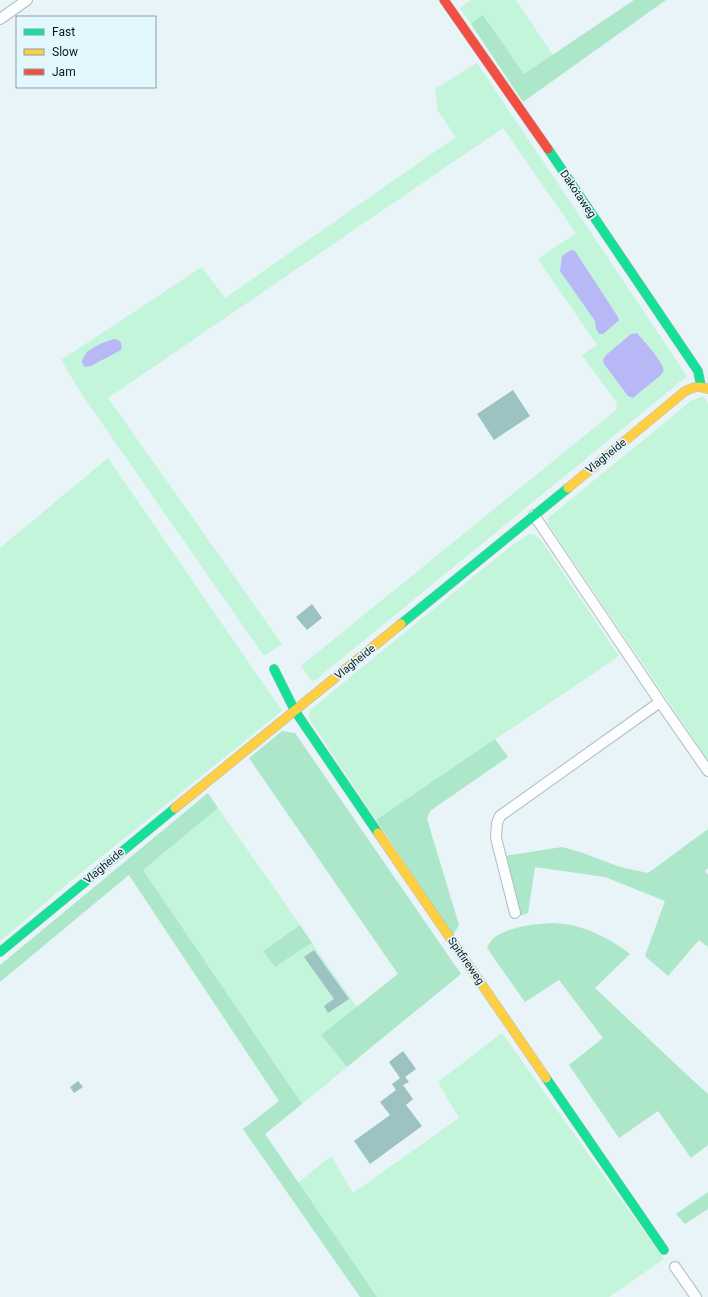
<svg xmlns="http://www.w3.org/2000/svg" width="708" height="1297" viewBox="0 0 708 1297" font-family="Roboto,sans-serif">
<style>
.green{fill:#c2f5da;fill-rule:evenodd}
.forest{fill:#abe7c8}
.water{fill:#b8b8f7}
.building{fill:#9cc2c2}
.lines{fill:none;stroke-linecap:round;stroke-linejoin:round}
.street-casing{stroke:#b2bcbf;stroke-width:12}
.fast-casing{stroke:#b2bcbf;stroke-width:10}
.slow-casing{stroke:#b2bcbf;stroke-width:10}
.jam-casing{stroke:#b2bcbf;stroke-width:10}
.street{stroke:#fcfdfe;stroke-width:10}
.fast{stroke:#16e098;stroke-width:9}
.slow{stroke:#ffcf43;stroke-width:9}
.jam{stroke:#f24e42;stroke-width:9}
.labels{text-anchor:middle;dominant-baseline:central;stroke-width:3.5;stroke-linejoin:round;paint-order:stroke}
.street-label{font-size:11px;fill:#0d171a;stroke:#e2f7fe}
</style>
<rect width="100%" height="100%" fill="#e8f4f8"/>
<path class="green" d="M471,0H516L553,55L524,74L484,16L471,24L460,8Z
M477,63L687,376L313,682L301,666L616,410L617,406L616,402L582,355L597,345L538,259L576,233L503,128L108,398L282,644L264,656L83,396L61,360L202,267L225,298L456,137L438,111L435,89ZM631,334L661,375L636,396H628L604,364L603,360ZM114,339L109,355L98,363L84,355C93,347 103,343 114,339Z
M703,396L708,403V760L548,524V518L691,401Z
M108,458L282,711L66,885L0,941V548Z
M529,534L535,535L541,540L619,656L376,820L311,722L309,715L310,710L511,546Z
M218,808L300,925L263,951L276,967L312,943L357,1007L321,1035L347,1067L302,1104L143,870Z
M502,1033L596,1165L664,1259L609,1297H377L298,1183L331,1156L353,1193L459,1118L438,1082Z"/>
<path class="forest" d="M634,0H666L523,102L471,24L483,15L524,74Z
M282,731L295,733L461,974L347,1067L321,1035L398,974L249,758Z
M495,739L508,757L430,811L427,819L459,925L453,935L376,820Z
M208,793L218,808L143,870L302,1104L265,1134L377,1297H360L243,1129L279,1101L129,875L0,982V965Z
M708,829V868L705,871L708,875V947L699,940L668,976L645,956L665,901L605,877L535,867L528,913L519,916L504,856L562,847L580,852L620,867L648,873Z
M554,923C561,924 568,924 575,926C595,931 615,942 630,954L595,988L687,1075L708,1094V1145L691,1158L658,1111L619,1138L569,1065L603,1038L559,980L525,1002L491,954L487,947C489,944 492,939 495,937C512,926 534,924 554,923Z
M300,925L312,943L275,967L263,951Z
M708,1192V1209L685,1224L676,1214Z"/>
<path class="water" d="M571,250H573L575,251L618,317L619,320L617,322L603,334H599L596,329L595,321L560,271L562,256Z
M637,333C643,340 662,361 663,368C664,371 663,372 661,375L633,398L628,396L604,364L603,360L606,355L631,334Z
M114,339C120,340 123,343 121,350L91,366L85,367L82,363C83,349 102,343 114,339Z"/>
<path class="building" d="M513,390L530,416L494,440L477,414Z
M312,604L322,618L307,630L296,617Z
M314,950L349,999L328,1013L324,1006L334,999L304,957Z
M403,1051L416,1069L405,1077L409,1082L403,1085L413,1099L406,1105L422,1126L370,1164L354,1141L390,1115L380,1102L396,1090L392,1084L400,1078L389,1062Z
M78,1081L83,1087L74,1093L70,1087Z"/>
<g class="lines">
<defs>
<path id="street" d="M0,19L27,0
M534,515L660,702L708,771
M515,913L496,838L497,823L500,816L660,702
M675,1267L696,1297"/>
<path id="fast" d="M548,149L698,371L701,386
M401,624L568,488
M274,669L295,711L378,833
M0,952L175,808
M546,1078L664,1250"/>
<path id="slow" d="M568,488L684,392C692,387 699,385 708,389
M175,808L401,624
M378,833L546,1078"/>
<path id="jam" d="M444,0L548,149"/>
</defs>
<use href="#street" class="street-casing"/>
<use href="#fast" class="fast-casing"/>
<use href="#slow" class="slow-casing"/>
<use href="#jam" class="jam-casing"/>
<use href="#street" class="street"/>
<use href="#fast" class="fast"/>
<use href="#slow" class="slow"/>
<use href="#jam" class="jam"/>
</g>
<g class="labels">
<g class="street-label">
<text transform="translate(578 194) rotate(56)">Dakotaweg</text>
<text transform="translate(606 456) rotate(-39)">Vlagheide</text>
<text transform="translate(355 662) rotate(-39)">Vlagheide</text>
<text transform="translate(104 866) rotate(-40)">Vlagheide</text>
<text transform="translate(466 961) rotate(55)">Spitfireweg</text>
</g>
</g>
<rect x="16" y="16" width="140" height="72" fill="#e2f7fe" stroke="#8d9da3"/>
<rect x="24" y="29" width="20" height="6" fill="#16e098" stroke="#8d9da3"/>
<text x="52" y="36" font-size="12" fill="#0d171a">Fast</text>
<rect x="24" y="49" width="20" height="6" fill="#ffcf43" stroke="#8d9da3"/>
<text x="52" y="56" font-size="12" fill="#0d171a">Slow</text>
<rect x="24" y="69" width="20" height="6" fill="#f24e42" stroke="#8d9da3"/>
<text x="52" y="76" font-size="12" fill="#0d171a">Jam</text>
</svg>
